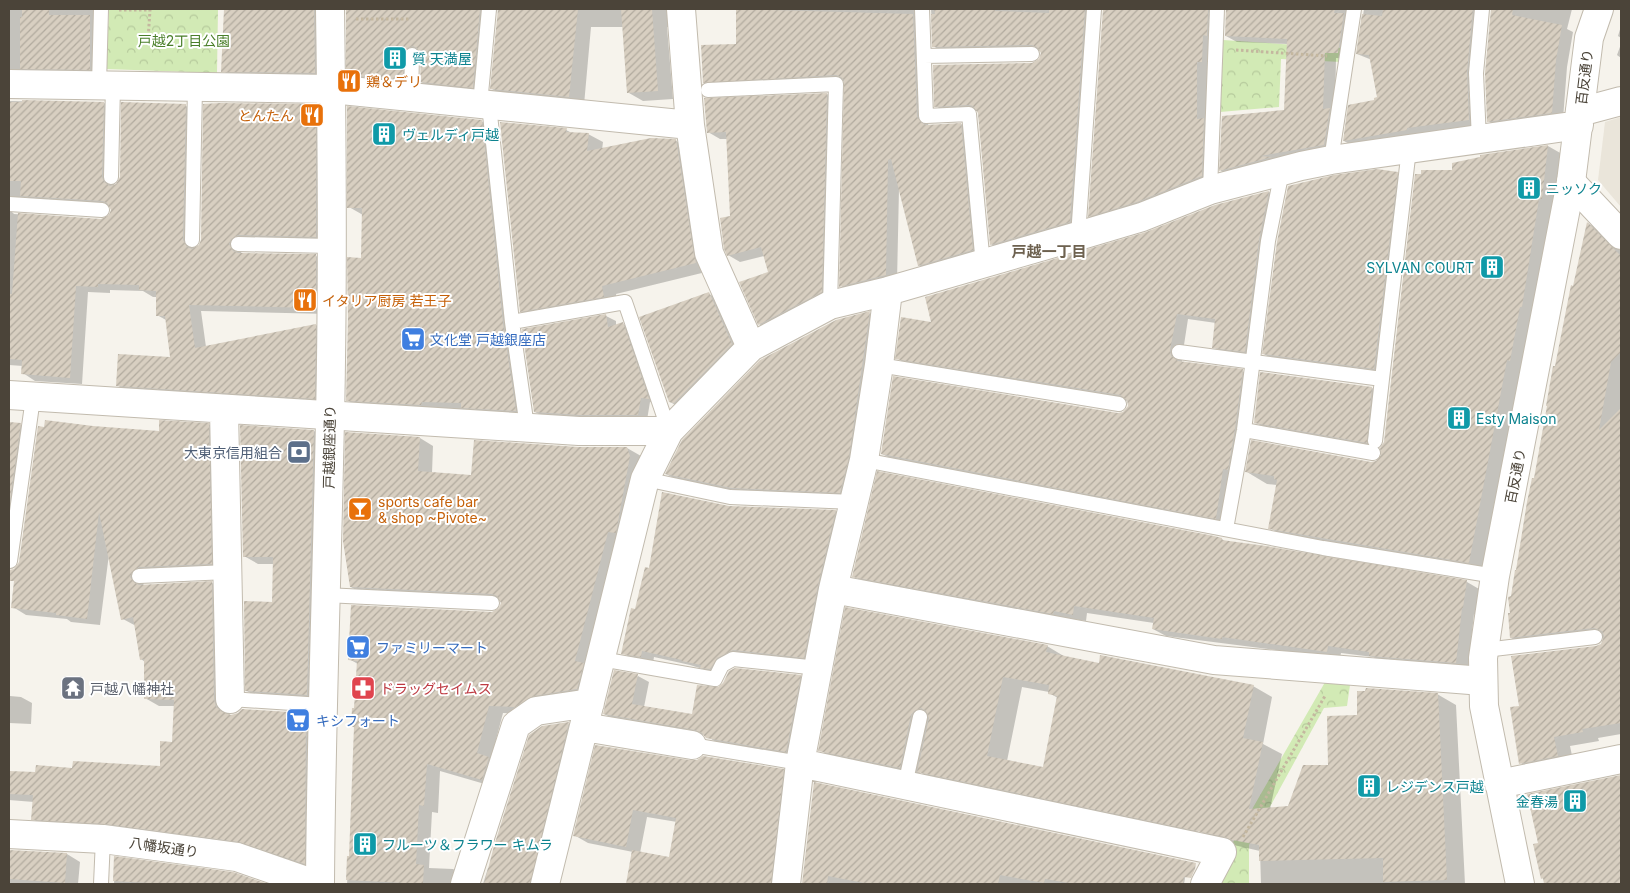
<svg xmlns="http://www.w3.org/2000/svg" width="1630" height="893" viewBox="0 0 1630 893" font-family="Inter,'Noto Sans JP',sans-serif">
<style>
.residential{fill:#eae5da}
.park{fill:url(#park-crowns)}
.shadow{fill:#0003;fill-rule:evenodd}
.building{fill:url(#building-hatch);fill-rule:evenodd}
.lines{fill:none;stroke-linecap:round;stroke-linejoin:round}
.service-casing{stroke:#c2bbae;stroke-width:16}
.minor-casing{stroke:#c2bbae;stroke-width:30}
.tertiary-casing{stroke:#c2bbae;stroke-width:30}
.path{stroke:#c4b79f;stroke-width:3;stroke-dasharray:2.5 2.5;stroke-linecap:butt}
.service{stroke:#fff;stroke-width:14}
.minor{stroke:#fff;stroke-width:28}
.tertiary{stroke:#fff;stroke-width:28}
.labels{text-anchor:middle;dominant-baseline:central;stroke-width:4;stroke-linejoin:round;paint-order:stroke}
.park-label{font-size:14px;fill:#4a7f2a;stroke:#fff}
.culture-label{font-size:14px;fill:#0d838f;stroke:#fff;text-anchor:start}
.street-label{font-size:14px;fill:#4b4439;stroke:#fff}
.food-label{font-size:14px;fill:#c56008;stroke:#fff;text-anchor:start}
.shop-label{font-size:14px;fill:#366cbe;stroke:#fff;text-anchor:start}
.service-label{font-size:14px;fill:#4e5e75;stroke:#fff;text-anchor:end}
.worship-label{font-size:14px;fill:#5b616d;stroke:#fff;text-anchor:start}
.health-label{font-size:14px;fill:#be3a42;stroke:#fff;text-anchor:start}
.neighbourhood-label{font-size:15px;font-weight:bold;fill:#6e6250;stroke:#fff}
</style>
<defs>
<pattern id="park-crowns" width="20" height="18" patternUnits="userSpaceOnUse" patternTransform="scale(1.25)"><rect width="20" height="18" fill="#d2eab5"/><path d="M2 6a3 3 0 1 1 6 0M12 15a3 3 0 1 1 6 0" fill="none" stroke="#b6ca9c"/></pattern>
<pattern id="building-hatch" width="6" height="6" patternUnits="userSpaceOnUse" patternTransform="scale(1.25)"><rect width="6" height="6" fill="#d8cfc1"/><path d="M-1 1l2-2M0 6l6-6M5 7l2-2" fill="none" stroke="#b1aa9e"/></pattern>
</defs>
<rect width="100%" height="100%" fill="#f6f3ec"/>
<path class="residential" d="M1621,117V207L1598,180L1605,122Z"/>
<path class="park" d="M109,9H218L217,73L106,69Z
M1223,40L1342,48L1341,62L1281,59L1279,107L1220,112Z
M1328,677L1351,678L1347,706L1324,708L1249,845V884H1209Z"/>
<path class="shadow" d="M9,9H102L103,76L9,82Z
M225,9H331L329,81L237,79L223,71Z
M347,9H498L494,17L487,95L436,90L421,82L422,56L419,59L417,88L362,83L348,74Z
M499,9H678V27H667L673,99L643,101L629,93L624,27H591L584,105L506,97L492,89Z
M737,9H928L924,16L928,124L929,126L961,124L972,131L984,256L930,272L919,265L899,189L897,282L852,292L841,286L845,81L716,88L705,82L738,45Z
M931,9H1100L1081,228L1002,251L991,244L978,111L947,113L936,106L1032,64L1041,59V51L945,53L933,46Z
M1104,9H1224L1219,15L1213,183L1101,222L1089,216Z
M1226,9H1360L1350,59L1336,58L1335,112L1336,151L1232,177L1221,171L1223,117L1285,111L1288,44L1237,42L1226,36Z
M1364,9H1488L1484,15L1480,126L1355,147L1344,141L1379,98L1372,60L1357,54Z
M1492,9H1572L1567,29L1573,32L1567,67L1563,119L1500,128L1488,121L1486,73Z
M1621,26V38L1618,36Z
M1621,44V58L1617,55Z
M827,94L839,101L833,298L771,331L759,324L741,283L769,273L764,256L740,262L728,255L731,218L727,139H720L708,132Z
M9,101L104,103L116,110L114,189L186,106L198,113L195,249H197L315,106L328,113V243L243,246L241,252L242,254L316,256L328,263V314L201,311L206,347L316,325L328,333L327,405L129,393L117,385L171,358L166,320L157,315V297H153L143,291L110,290V293L88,292L82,384L35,381L23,373V366L9,365ZM23,202L111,207L112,210L107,219L102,220L14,214L12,212L14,206Z
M481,121L498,131L520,333L532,420L364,410L347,400L362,259L363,215L349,207Z
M566,130L572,133L588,134L603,142L602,150L676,141L690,149L710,271L616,294L618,305L535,319L521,311Z
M1548,146L1569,158L1490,574L1290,540L1270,528L1277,485L1267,484L1247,472L1372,463L1380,460L1453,171L1481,158V156Z
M1397,173L1408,179L1385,374L1274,360L1264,354Z
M1269,192L1280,198L1256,358L1224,353L1213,347L1216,323L1188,319L1182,358V363L1242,371L1254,377L1228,524L894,460L882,454L1123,413L1129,406L1128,401L908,365L897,358L933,324L1147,233L1215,206Z
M1588,223L1603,233L1621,251V403L1620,411L1621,410V734L1598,738L1599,741L1570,746L1574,765L1537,773L1521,763L1520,707L1601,645L1604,638L1528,647L1511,638L1512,598L1556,368Z
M709,294L722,301L745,351L683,409L670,402Z
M870,313L882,320L853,499L745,495L679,481L666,474Z
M606,316L616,321V326L623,324L632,329L658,404L650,402L647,420L545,417L535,412Z
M1372,388L1385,395L1379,450L1268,430L1255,422Z
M9,423L20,424L33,432L9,561Z
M208,424L222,432L225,571L145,579L143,586L212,583L225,590L228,708L230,716L238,714L242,710L306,714L320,722L318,870L46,827L33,819L34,802L9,800V772L36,774L73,769L161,768L173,743L175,706H159L145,698V662L141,659L136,626L123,619L109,554L100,625L71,622L67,619L26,615L13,607L93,427L160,432Z
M314,431L328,439L321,702L261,699L247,691L274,603V564H258L244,556Z
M420,438L433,446L432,473L472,476L578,448H627L641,456L643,465L590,696L529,714L503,713L491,759L502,766L495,787L440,771L438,813L432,812L429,868L453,869L467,877L464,884H347L349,857L350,858L355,728L352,726L355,709L358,664L349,659L492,613L500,609L502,603L501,601L365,595L351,587Z
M729,507L836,511L847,518L815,663L729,664L713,673L706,670L690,665L654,657L653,663L634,660L623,653L650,570Z
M1222,539L1226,542L1467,582L1479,589L1475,615L1474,614L1468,670L1383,663L1373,657L1341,653L1340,658L1166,636L1153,629L1154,623L1087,613L1086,621L1066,618V621L866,583L853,576Z
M1047,646L1067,658L1100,664L1253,686L1272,697L1263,744L1282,754L1270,809L1289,807L1329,766L1358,717L1437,694L1456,705L1465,884H1261L1260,851L1216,841L1198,830L1197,837L937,782L920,772L919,778L838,761L820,750ZM1022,687L1049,692V693L1058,698L1044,769L1007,761Z
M638,676L649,682L644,707L693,715L719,688L800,676L812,683L797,757L719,744L705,735L616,720L604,714Z
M9,693L10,696L21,697L32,703L31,724L9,723Z
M569,723L582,731L544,884H483L488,868H490Z
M689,762L783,770L797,778L785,884H627L633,852L588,843L574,835ZM647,817L677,822L670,859L640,853Z
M1621,776V884H1546L1544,879L1542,878L1540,844L1528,795Z
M815,783L1187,867L1184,884H803Z
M9,851L67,854L80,862L78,884H9Z
M115,858L233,874L264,884H114Z"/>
<path class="building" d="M22,9H49V15H90V70L20,69V17H22Z
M224,9H314L315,73L221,72Z
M346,9H480L473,88L420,82L421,55L417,48L413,46L407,48L404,51L403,80L346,75Z
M498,9H578L569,97L490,89Z
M621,9H652L658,91L627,93Z
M736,9L913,14L917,117L922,123L926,125L961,123L973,250L918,266L891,159L888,160L886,275L839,287L844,80L841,77L836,75L703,83L701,45L736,44Z
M934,9H995V11L1049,13V9H1085L1070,222L990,245L978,113L973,106L969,105L934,107L933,65L1032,63L1039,59L1041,53L1037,47L1032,45L932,47L931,14H935Z
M1103,9H1208L1207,36L1203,35L1202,62H1197V119L1204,118L1202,176L1137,202L1088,217Z
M1226,9H1335L1334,13H1344L1338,53H1325L1323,109L1330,108L1324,145L1260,156L1272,157L1219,171L1222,116L1284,110L1287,39L1225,36Z
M1383,9H1473L1467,72L1469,120L1407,128V130L1343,141L1348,105L1374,100V98L1377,97L1369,55L1356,54L1362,14L1382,16Z
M1491,9H1513L1512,15L1562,25L1556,60L1552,113L1487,122L1485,73Z
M827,93L822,292L758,325L739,282L768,272L761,247L727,256L724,249L720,218L730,216L726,132L707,133L704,98Z
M22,100L104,102L102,177L104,182L110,186L116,184L120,177L121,102L186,104L183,240L187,247L192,249L199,245L201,240L203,104L220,103L316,104V237L238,235L231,239L229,244L233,251L238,253L316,254V308L189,305L195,348L316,324L315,399L116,386L118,354L170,357L165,316H156V291L139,290V285L98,284V287L76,286L70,378L21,374L22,360L9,359V294H12L18,213L101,219L109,215L111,210L107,203L103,201L20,196L21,181H9V102H22Z
M347,106L482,120L503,323L516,411L461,408V403L422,402L421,405L346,401L348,318L347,257L361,258L362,208H347Z
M500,122L567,128L566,132L589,133L587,151L651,138L676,139L694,255L696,263L602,286L604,297L520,312Z
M1548,145L1542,199H1539L1522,307H1520L1510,361L1507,360L1469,563L1268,529L1277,480L1274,479V476L1245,472L1251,440L1371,462L1376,461L1381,455L1380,448L1384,442L1415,174H1421V170H1452V163L1480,157V155Z
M1377,169L1398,172L1374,369L1262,354L1277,242L1288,186L1334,175Z
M1269,191L1259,240L1245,352L1212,348L1215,319L1177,314L1170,350L1171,356L1178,361L1243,369L1235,429L1228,470L1223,469L1216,519L881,454L893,376L1118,413L1123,412L1128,406L1127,400L1120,395L895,359L901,317L931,322L925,297L1146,232L1215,205Z
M1587,222L1621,256V352L1611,362L1599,430L1621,408V723L1582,729L1583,732L1554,737L1558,756L1519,764L1510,707L1519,706L1511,656L1596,646L1601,644L1604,636L1602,631L1594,628L1510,638L1508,613H1510L1508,597L1511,596L1515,570H1516L1527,502L1532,478H1534L1547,406H1546L1553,366H1555L1571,285L1573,286Z
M709,292L732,344L674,403L669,402L639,317Z
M870,311L849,457L840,493L731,488L665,474L682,440L760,360L836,320Z
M606,314L608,327L623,322L649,399L641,398L638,415H579L534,412L522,329Z
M1260,372L1372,387L1367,443L1254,423Z
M45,420L93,426L159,431V420L209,423L212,564L139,567L132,572L130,577L135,583L139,585L212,581L214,699L216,707L222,712L231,715L238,713L242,709L306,713L305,864L239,842L105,824L31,820L33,795L9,794V771L35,772L36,765L72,768L73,761L160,766V741L172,742L174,700L144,699V659L140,660L133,617L121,620L99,512L87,619L56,615V613L11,608L14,581H9V570L14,569L19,562L38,426L44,427Z
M9,422L21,423L9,507Z
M240,425L314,430L307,695L245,691L244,601L272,602L273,557H243Z
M345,432L420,437L418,471L471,475L474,440L578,447H627L630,456L616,533L608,532L575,661L584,663L577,689L534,696L515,707L489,706L477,753L489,757L482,780L427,764L424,806L419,805L416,864L424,865L423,884L346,880L347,856H349L354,727H351L352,708H354L357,661L348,660L351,605L492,612L499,608L501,603L497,596L492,594L350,587L343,541Z
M877,471L1214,536L1222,538V540L1266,546L1467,580L1463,608H1462L1456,663L1369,656V652L1328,646L1327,652L1222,637V639L1152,629L1154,618L1074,606L1073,615L1054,611L1053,614L852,577Z
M662,492L729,506L836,510L818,585L804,658L733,650L717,658L710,669L700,668L701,665L681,661L682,660L642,651L641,657L621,654L631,608L635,609L645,567L649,568Z
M845,607L1048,645L1046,652L1099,663L1100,655L1254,685L1243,738L1263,742L1249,809L1288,806L1303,765H1328L1327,716L1357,715V691H1365L1366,688L1438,693L1447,880L1383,882V858L1259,861V845L1232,840L1225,837L917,772L929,718L926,711L921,708L914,711L911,715L900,768L818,751ZM1003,677L1049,685L1048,694L1057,696L1043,767L987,756Z
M735,668L801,675L786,752L706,738L702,733L695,730L603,714L614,670L638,674L632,704L692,714L697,685L718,687L723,683L729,671Z
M569,722L530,884H484L494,846L529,735L542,726Z
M595,745L689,760H697L703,756L784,769L771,884H626L632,850L669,857L676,818L633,810L626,847L573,836Z
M1621,775V884H1544L1543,878L1541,879L1533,844L1538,843L1527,794Z
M814,782L1196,863L1195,869L1191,878L1184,877L1183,884H1075L1045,879L1044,883L1000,875L998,884H869L828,876L827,884H802Z
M9,850L67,853L65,883L9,879Z
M114,856L233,872L268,884H165L113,881Z"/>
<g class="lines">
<defs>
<path id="service" d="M922,9L926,116L969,114L983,265
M924,56L1032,54
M99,85L101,9
M708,90L836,84L830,305
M411,97L412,55
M480,104L489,9
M489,105L512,322L527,427
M1479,140L1476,73L1482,9
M1331,160L1354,9
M111,177L113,85
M1210,190L1217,9
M9,204L102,210
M1078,236L1094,9
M192,240L195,87
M238,244L331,246
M512,322L625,302L669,431
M1179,352L1382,379L1409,149
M879,365L1119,404
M1244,430L1373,453
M1375,441L1382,379
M864,460L1323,548L1495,576
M645,479L730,497L854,502
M1226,529L1244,430L1268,241L1282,171
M10,561L33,398
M139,576L227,572
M325,595L492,603
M1485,650L1595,637
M601,659L715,679L722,665L733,659L818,668
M230,699L322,705
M692,745L800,763
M905,785L920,717
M101,884L103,839"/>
<path id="minor" d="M681,9L690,125L709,253L751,347
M9,84L331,89L690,125
M1580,112L1621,101
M1571,182L1621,235
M9,395L579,431H669
M224,410L230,699
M833,589L1214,660L1483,681
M584,727L692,745
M800,763L1222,852L1205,884
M1499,784L1621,759
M9,834L103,839L237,857L315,884
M465,884L516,725L536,711L590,703
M545,884L645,479L669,431L751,347L830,305L888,291L1078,236L1142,217L1210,190L1301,166L1331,160L1579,125
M786,884L800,763L833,589L864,460L879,365L888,291"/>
<path id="tertiary" d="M320,884C321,729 327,573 330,418C333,282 332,145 330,9
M1520,884L1484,706L1483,658L1495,576L1571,182L1589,38L1599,9"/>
</defs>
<use href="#service" class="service-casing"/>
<use href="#minor" class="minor-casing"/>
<use href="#tertiary" class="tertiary-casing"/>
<path class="path" d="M119,10H150L148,40
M356,19H409
M1236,50L1327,56
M1243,837L1325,696"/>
<use href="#service" class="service"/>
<use href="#minor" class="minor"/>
<use href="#tertiary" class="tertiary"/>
</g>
<defs>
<symbol id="building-square" viewBox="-11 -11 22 22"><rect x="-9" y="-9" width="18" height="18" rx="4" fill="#0f9aa8" stroke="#fff"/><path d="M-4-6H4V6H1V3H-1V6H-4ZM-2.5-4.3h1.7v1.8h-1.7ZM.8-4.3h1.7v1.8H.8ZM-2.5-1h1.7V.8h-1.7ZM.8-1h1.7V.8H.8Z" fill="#fff"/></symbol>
<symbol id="restaurant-square" viewBox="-11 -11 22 22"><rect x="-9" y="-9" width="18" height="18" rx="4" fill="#e8710a" stroke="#fff"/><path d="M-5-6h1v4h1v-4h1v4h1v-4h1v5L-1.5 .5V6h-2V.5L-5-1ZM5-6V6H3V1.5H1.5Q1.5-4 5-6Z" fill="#fff"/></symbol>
<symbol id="supermarket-square" viewBox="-11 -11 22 22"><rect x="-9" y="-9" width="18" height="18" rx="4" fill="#3f7fe0" stroke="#fff"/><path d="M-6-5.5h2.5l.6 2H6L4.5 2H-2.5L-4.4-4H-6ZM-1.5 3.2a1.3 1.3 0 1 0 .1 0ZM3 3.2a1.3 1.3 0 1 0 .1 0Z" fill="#fff"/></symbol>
<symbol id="bank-square" viewBox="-11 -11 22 22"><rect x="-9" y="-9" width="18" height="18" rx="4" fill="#5c6f8a" stroke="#fff"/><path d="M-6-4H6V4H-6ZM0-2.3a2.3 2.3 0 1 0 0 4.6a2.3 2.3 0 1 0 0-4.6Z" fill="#fff"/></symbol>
<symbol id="bar-square" viewBox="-11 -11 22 22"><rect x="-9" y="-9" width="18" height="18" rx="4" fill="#e8710a" stroke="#fff"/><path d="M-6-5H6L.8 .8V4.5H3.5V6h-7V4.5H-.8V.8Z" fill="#fff"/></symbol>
<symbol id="temple-square" viewBox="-11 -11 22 22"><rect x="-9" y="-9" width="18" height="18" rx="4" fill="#6b7280" stroke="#fff"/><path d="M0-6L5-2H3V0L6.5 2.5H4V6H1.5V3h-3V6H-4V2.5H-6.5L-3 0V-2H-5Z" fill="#fff"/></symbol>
<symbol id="pharmacy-square" viewBox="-11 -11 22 22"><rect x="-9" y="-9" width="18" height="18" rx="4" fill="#e0444e" stroke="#fff"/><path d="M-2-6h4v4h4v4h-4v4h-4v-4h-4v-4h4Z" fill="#fff"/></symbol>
</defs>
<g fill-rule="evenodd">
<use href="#building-square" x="381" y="44" width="28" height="28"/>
<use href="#restaurant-square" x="335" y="67" width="28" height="28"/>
<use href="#restaurant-square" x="298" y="101" width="28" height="28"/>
<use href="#building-square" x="370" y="120" width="28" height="28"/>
<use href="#building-square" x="1515" y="174" width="28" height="28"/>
<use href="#building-square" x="1478" y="253" width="28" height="28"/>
<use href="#restaurant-square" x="291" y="286" width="28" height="28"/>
<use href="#supermarket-square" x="399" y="325" width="28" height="28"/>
<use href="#building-square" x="1445" y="404" width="28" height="28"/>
<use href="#bank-square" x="285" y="438" width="28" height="28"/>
<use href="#bar-square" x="346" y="495" width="28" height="28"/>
<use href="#supermarket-square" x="344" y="633" width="28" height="28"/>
<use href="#temple-square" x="59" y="674" width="28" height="28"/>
<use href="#pharmacy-square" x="349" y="674" width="28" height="28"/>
<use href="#supermarket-square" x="284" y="706" width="28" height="28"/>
<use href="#building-square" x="1355" y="772" width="28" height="28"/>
<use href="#building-square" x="1561" y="787" width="28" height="28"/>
<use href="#building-square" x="351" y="830" width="28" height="28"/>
</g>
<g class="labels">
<g class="park-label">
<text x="184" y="40">戸越2丁目公園</text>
</g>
<g class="culture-label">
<text x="412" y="58">質 天満屋</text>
<text x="402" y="134">ヴェルディ戸越</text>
<text x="1546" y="188">ニッソク</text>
<text x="1474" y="267" text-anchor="end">SYLVAN COURT</text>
<text x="1476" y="418">Esty Maison</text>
<text x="1386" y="786">レジデンス戸越</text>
<text x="1558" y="801" text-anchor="end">金春湯</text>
<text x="382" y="844">フルーツ＆フラワー キムラ</text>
</g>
<g class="street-label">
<text transform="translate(1584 77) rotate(-83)">百反通り</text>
<text transform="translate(329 447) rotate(-89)">戸越銀座通り</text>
<text transform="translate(1515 476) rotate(-79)">百反通り</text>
<text transform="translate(164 847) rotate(8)">八幡坂通り</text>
</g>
<g class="food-label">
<text x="366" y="81">鶏＆デリ</text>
<text x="294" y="115" text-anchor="end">とんたん</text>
<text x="322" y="300">イタリア厨房 若王子</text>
<text x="378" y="501">sports cafe bar<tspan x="378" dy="16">&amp; shop ~Pivote~</tspan></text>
</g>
<g class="shop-label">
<text x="430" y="339">文化堂 戸越銀座店</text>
<text x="376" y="647">ファミリーマート</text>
<text x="316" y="720">キシフォート</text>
</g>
<g class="service-label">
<text x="282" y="452">大東京信用組合</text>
</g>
<g class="worship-label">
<text x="90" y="688">戸越八幡神社</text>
</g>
<g class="health-label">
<text x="380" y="688">ドラッグセイムス</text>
</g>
<g class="neighbourhood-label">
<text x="1049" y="251">戸越一丁目</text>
</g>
</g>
<rect width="1630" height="893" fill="none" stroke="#4b4439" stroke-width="20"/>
</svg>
